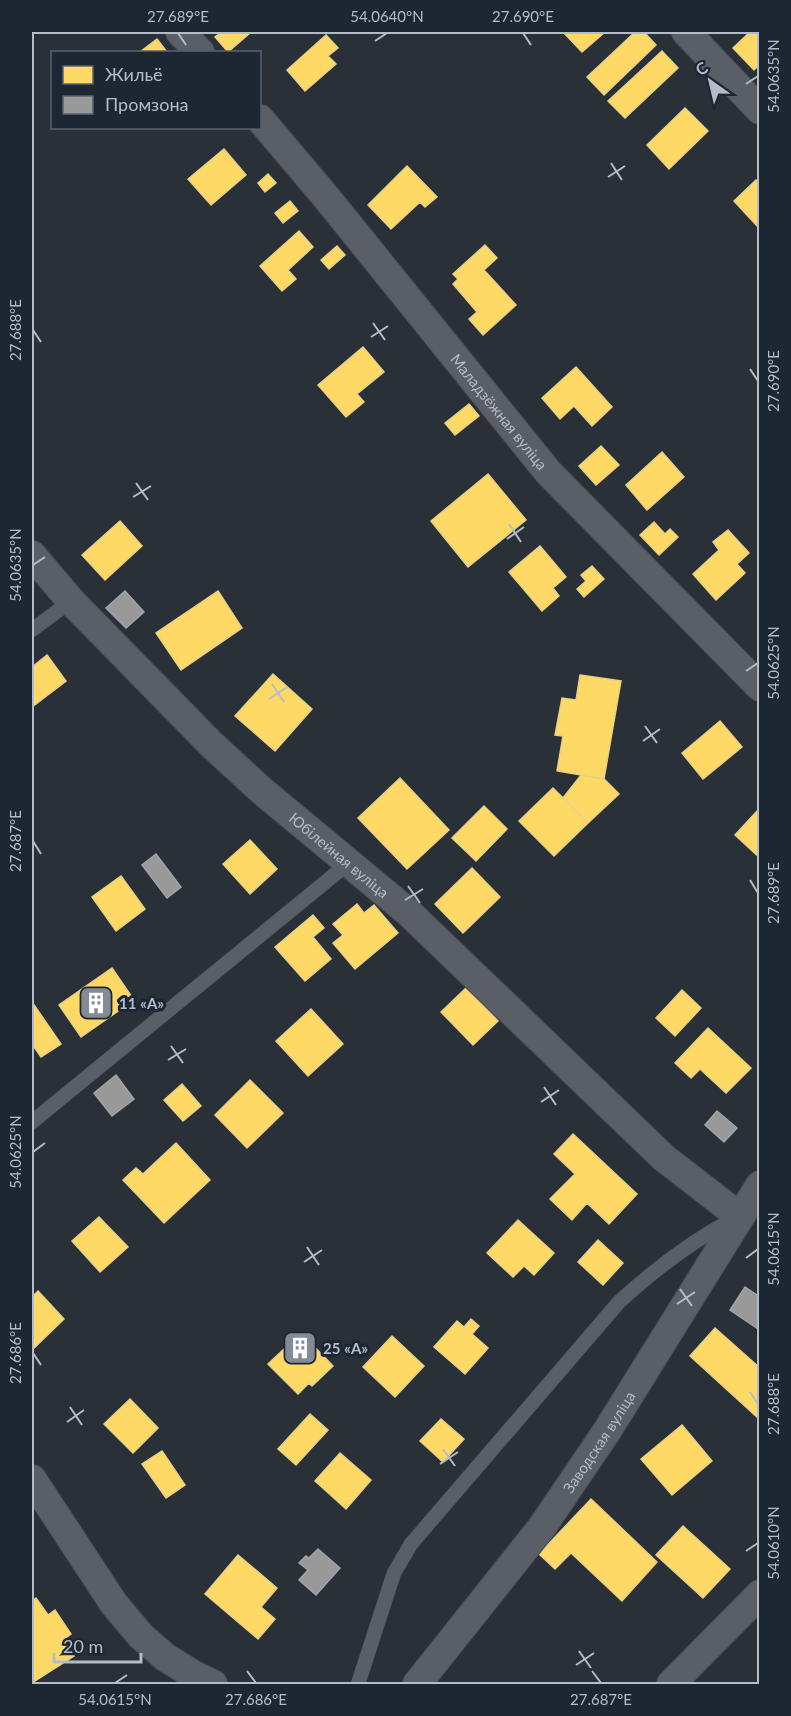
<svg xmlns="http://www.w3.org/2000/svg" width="791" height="1716" viewBox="0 0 791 1716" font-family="Lato,sans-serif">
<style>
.homes{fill:#ffd966;stroke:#e8d084;stroke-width:1.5}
.industry{fill:#999;stroke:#a1a4a7;stroke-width:1.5}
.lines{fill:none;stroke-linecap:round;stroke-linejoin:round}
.lane-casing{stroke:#484c53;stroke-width:15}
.street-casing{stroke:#484c53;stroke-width:30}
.lane{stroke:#5a5e66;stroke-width:14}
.street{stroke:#5a5e66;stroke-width:28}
.ticks{fill:none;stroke:#b4bcc9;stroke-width:2}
.labels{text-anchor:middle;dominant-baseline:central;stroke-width:6;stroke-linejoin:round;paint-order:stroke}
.street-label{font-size:15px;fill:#b4bcc9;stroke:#1d2633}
.poi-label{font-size:15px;font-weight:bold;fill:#b4bcc9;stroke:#1d2633;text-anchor:start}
.neatline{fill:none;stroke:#b4bcc9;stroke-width:2}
.ticks-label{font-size:15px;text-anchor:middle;fill:#b4bcc9}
</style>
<rect width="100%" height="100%" fill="#2a3038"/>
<path class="homes" d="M222,32H249L250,33L228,52L215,37Z
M563,32H605L582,52Z
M635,32H644L656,45L604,95L587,77Z
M750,32H760V64L754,70L733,48Z
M326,35L338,48L328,56L336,64L305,91L287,70Z
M157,39L167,52H140Z
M662,51L678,68L625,118L608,101Z
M685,108L708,131L669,169L647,145Z
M224,149L246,175L211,205L188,179Z
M407,166L437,197L425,207L420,202L391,229L368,205Z
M268,174L276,183L265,192L258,183Z
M756,180L760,184V229L734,201Z
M290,201L298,211L283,223L275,213Z
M299,231L313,247L288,270L296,279L282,291L260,266Z
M485,245L497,258L484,270L516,305L483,335L469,319L477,312L453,284L458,279L453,274Z
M337,246L345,255L329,269L321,260Z
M363,347L384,372L357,394L364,402L346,417L318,385Z
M576,367L612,407L592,426L574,406L560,419L542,398Z
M469,404L479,416L455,435L445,423Z
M601,446L619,465L596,485L579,466Z
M662,452L684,477L647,510L626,485Z
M488,474L526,520L468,567L431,521Z
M120,521L142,546L105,580L82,555Z
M654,522L665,534L670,529L678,537L659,555L640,535Z
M728,530L749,553L737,564L745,573L716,600L693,574L719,550L713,542Z
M540,546L566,577L553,588L559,596L542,611L509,572Z
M592,566L604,579L584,597L577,589L586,581L581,575Z
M218,591L242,628L181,670L156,633Z
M47,655L66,681L32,707V667Z
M273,674L312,709L275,751L235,716Z
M580,675L621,681L604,779L557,771L563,736L555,735L562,698L576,700Z
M720,721L742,747L703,779L682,753Z
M581,775L604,779L619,794L588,823L563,798Z
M400,778L449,830L407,869L358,818Z
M553,788L588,823L554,856L519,821Z
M484,806L507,829L476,861L452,838Z
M760,808V858L735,835Z
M250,840L277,869L250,894L223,864Z
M472,868L500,897L463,933L435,904Z
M121,876L145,909L116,931L92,897Z
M357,904L364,913L374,905L398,933L355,969L333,943L343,935L333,924Z
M313,915L324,928L313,937L331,959L305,981L275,947Z
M112,968L134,1000L81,1037L59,1005Z
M466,988L498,1021L473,1045L441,1012Z
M682,990L701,1008L675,1036L656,1018Z
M32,1002L61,1044L41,1057L32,1044Z
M311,1009L343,1044L308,1076L276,1041Z
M708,1028L751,1068L726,1093L700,1069L691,1078L675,1063Z
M250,1080L283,1113L247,1148L215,1115Z
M182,1084L201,1106L183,1121L164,1100Z
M573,1134L637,1194L609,1224L587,1203L572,1220L550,1199L575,1174L554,1154Z
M176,1143L210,1180L164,1223L123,1180L136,1168L143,1174Z
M99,1217L128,1247L100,1272L72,1241Z
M518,1220L554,1253L534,1275L524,1266L513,1277L487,1253Z
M598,1240L623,1263L603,1285L578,1262Z
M38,1291L64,1319L34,1348L32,1345V1297Z
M471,1319L479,1326L472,1334L488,1348L465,1374L434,1347L457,1321L464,1327Z
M715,1328L760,1368V1415L757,1417L690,1356Z
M301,1333L333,1366L312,1386L309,1383L298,1394L268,1364Z
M392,1336L424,1366L395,1397L363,1367Z
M130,1399L158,1428L133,1453L104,1424Z
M310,1414L328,1430L296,1465L278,1449Z
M441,1419L464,1439L443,1462L420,1441Z
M682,1425L712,1461L672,1495L641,1459Z
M162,1451L185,1485L166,1498L142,1464Z
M340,1453L371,1480L346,1509L315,1481Z
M591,1499L657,1562L622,1601L571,1553L555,1569L539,1554Z
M683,1526L730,1569L703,1598L656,1555Z
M238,1555L277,1588L261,1607L275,1619L258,1639L205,1594Z
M36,1598L48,1615L55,1610L71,1634L63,1640L74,1656L32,1683V1601Z"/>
<path class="industry" d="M125,591L144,612L126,628L106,608Z
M156,854L181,887L167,898L142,865Z
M116,1075L134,1099L112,1116L94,1093Z
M717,1111L737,1128L724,1142L705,1125Z
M745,1287L760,1297L758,1329L730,1310Z
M318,1549L340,1568L316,1595L299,1580L308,1570L299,1563L306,1556L309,1558Z"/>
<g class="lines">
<defs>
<path id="lane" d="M32,630L71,601
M32,1122L350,862
M358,1684L394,1573L411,1544L619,1302C654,1270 690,1242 732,1220"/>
<g id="street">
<path d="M180,32L200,52"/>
<path d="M686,32L760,110"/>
<path id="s1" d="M260,119L326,197L548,472L760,687"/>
<path id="s2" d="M32,555L71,601L211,744L261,790L408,912L664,1158L739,1216"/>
<path d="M32,1479L114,1604L141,1636L165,1657L194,1675L213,1684"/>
<path id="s3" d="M417,1684L542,1527L607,1431L760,1185"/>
<path d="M671,1684L760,1594"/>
</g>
</defs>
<use href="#lane" class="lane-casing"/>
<use href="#street" class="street-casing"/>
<use href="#lane" class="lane"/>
<use href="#street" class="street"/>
</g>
<path class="ticks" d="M178,33L186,45M523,33L531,45M375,41L387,33M746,84L758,76M611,163L622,180M608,177L625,166M373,323L385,340M33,330L41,342M371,337L388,326M750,369L758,381M136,483L148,500M133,497L151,486M509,524L521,542M507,539L524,527M33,565L45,557M746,671L758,663M272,684L284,702M269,699L287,687M645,726L657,743M643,741L660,729M33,841L41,854M750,880L758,893M408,886L420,903M405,900L423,889M171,1046L183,1063M168,1060L186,1049M544,1087L556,1105M541,1102L559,1090M33,1152L45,1143M307,1247L319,1265M746,1258L758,1249M304,1262L322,1250M680,1289L692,1306M677,1304L695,1292M33,1353L41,1365M750,1392L758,1404M70,1407L82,1425M67,1422L84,1410M443,1449L455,1466M440,1464L458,1452M746,1551L758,1543M579,1651L591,1668M576,1665L594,1653M247,1671L256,1683M592,1671L601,1683M115,1683L127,1675"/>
<defs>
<symbol id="building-square" viewBox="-11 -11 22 22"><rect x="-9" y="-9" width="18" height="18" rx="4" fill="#848b96" stroke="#1d2633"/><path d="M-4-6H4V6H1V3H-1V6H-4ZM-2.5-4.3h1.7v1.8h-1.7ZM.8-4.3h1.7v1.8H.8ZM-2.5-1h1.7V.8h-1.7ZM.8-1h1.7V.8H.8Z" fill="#fff"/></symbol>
</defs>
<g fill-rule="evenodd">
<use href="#building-square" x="77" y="984" width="38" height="38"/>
<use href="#building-square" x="281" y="1329" width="38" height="38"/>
</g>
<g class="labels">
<g class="street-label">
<text stroke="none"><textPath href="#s1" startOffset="378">Маладзёжная вуліца</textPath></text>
<text stroke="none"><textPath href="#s2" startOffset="430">Юбілейная вуліца</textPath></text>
<text stroke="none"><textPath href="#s3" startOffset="303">Заводская вуліца</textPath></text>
</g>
<g class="poi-label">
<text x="119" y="1003">11 «А»</text>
<text x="323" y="1348">25 «А»</text>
</g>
</g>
<rect width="791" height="1716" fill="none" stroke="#1d2633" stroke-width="66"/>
<rect x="51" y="51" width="210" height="78" fill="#1d2633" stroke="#59626f" stroke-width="1.5"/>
<rect x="63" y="66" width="30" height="18" fill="#ffd966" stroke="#59626f" stroke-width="1.5"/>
<text x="105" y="81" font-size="18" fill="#b4bcc9">Жильё</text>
<rect x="63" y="96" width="30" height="18" fill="#999999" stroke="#59626f" stroke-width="1.5"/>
<text x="105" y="111" font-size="18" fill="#b4bcc9">Промзона</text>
<g transform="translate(710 81) rotate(326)" stroke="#1d2633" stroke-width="4.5" paint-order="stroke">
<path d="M0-4.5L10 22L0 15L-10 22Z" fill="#b4bcc9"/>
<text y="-9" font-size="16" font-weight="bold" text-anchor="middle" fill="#b4bcc9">С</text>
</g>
<path d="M54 1653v9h87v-9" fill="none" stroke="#b4bcc9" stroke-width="3"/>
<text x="63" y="1653" font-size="18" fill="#b4bcc9" stroke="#1d2633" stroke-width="4.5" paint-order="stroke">20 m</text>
<rect x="33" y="33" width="725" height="1650" class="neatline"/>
<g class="ticks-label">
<text x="178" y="22">27.689°E</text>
<text x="387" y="22">54.0640°N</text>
<text x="523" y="22">27.690°E</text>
<text transform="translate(774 76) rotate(-90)" y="5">54.0635°N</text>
<text transform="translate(16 330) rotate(-90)" y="5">27.688°E</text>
<text transform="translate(774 381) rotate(-90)" y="5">27.690°E</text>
<text transform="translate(16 565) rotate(-90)" y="5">54.0635°N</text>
<text transform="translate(774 663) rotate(-90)" y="5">54.0625°N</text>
<text transform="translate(16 841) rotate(-90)" y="5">27.687°E</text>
<text transform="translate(774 893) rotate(-90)" y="5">27.689°E</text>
<text transform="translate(16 1152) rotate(-90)" y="5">54.0625°N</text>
<text transform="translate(774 1249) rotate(-90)" y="5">54.0615°N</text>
<text transform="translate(16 1353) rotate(-90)" y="5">27.686°E</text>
<text transform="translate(774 1404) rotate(-90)" y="5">27.688°E</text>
<text transform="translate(774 1543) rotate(-90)" y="5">54.0610°N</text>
<text x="115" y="1705">54.0615°N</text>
<text x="256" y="1705">27.686°E</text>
<text x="601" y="1705">27.687°E</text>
</g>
</svg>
